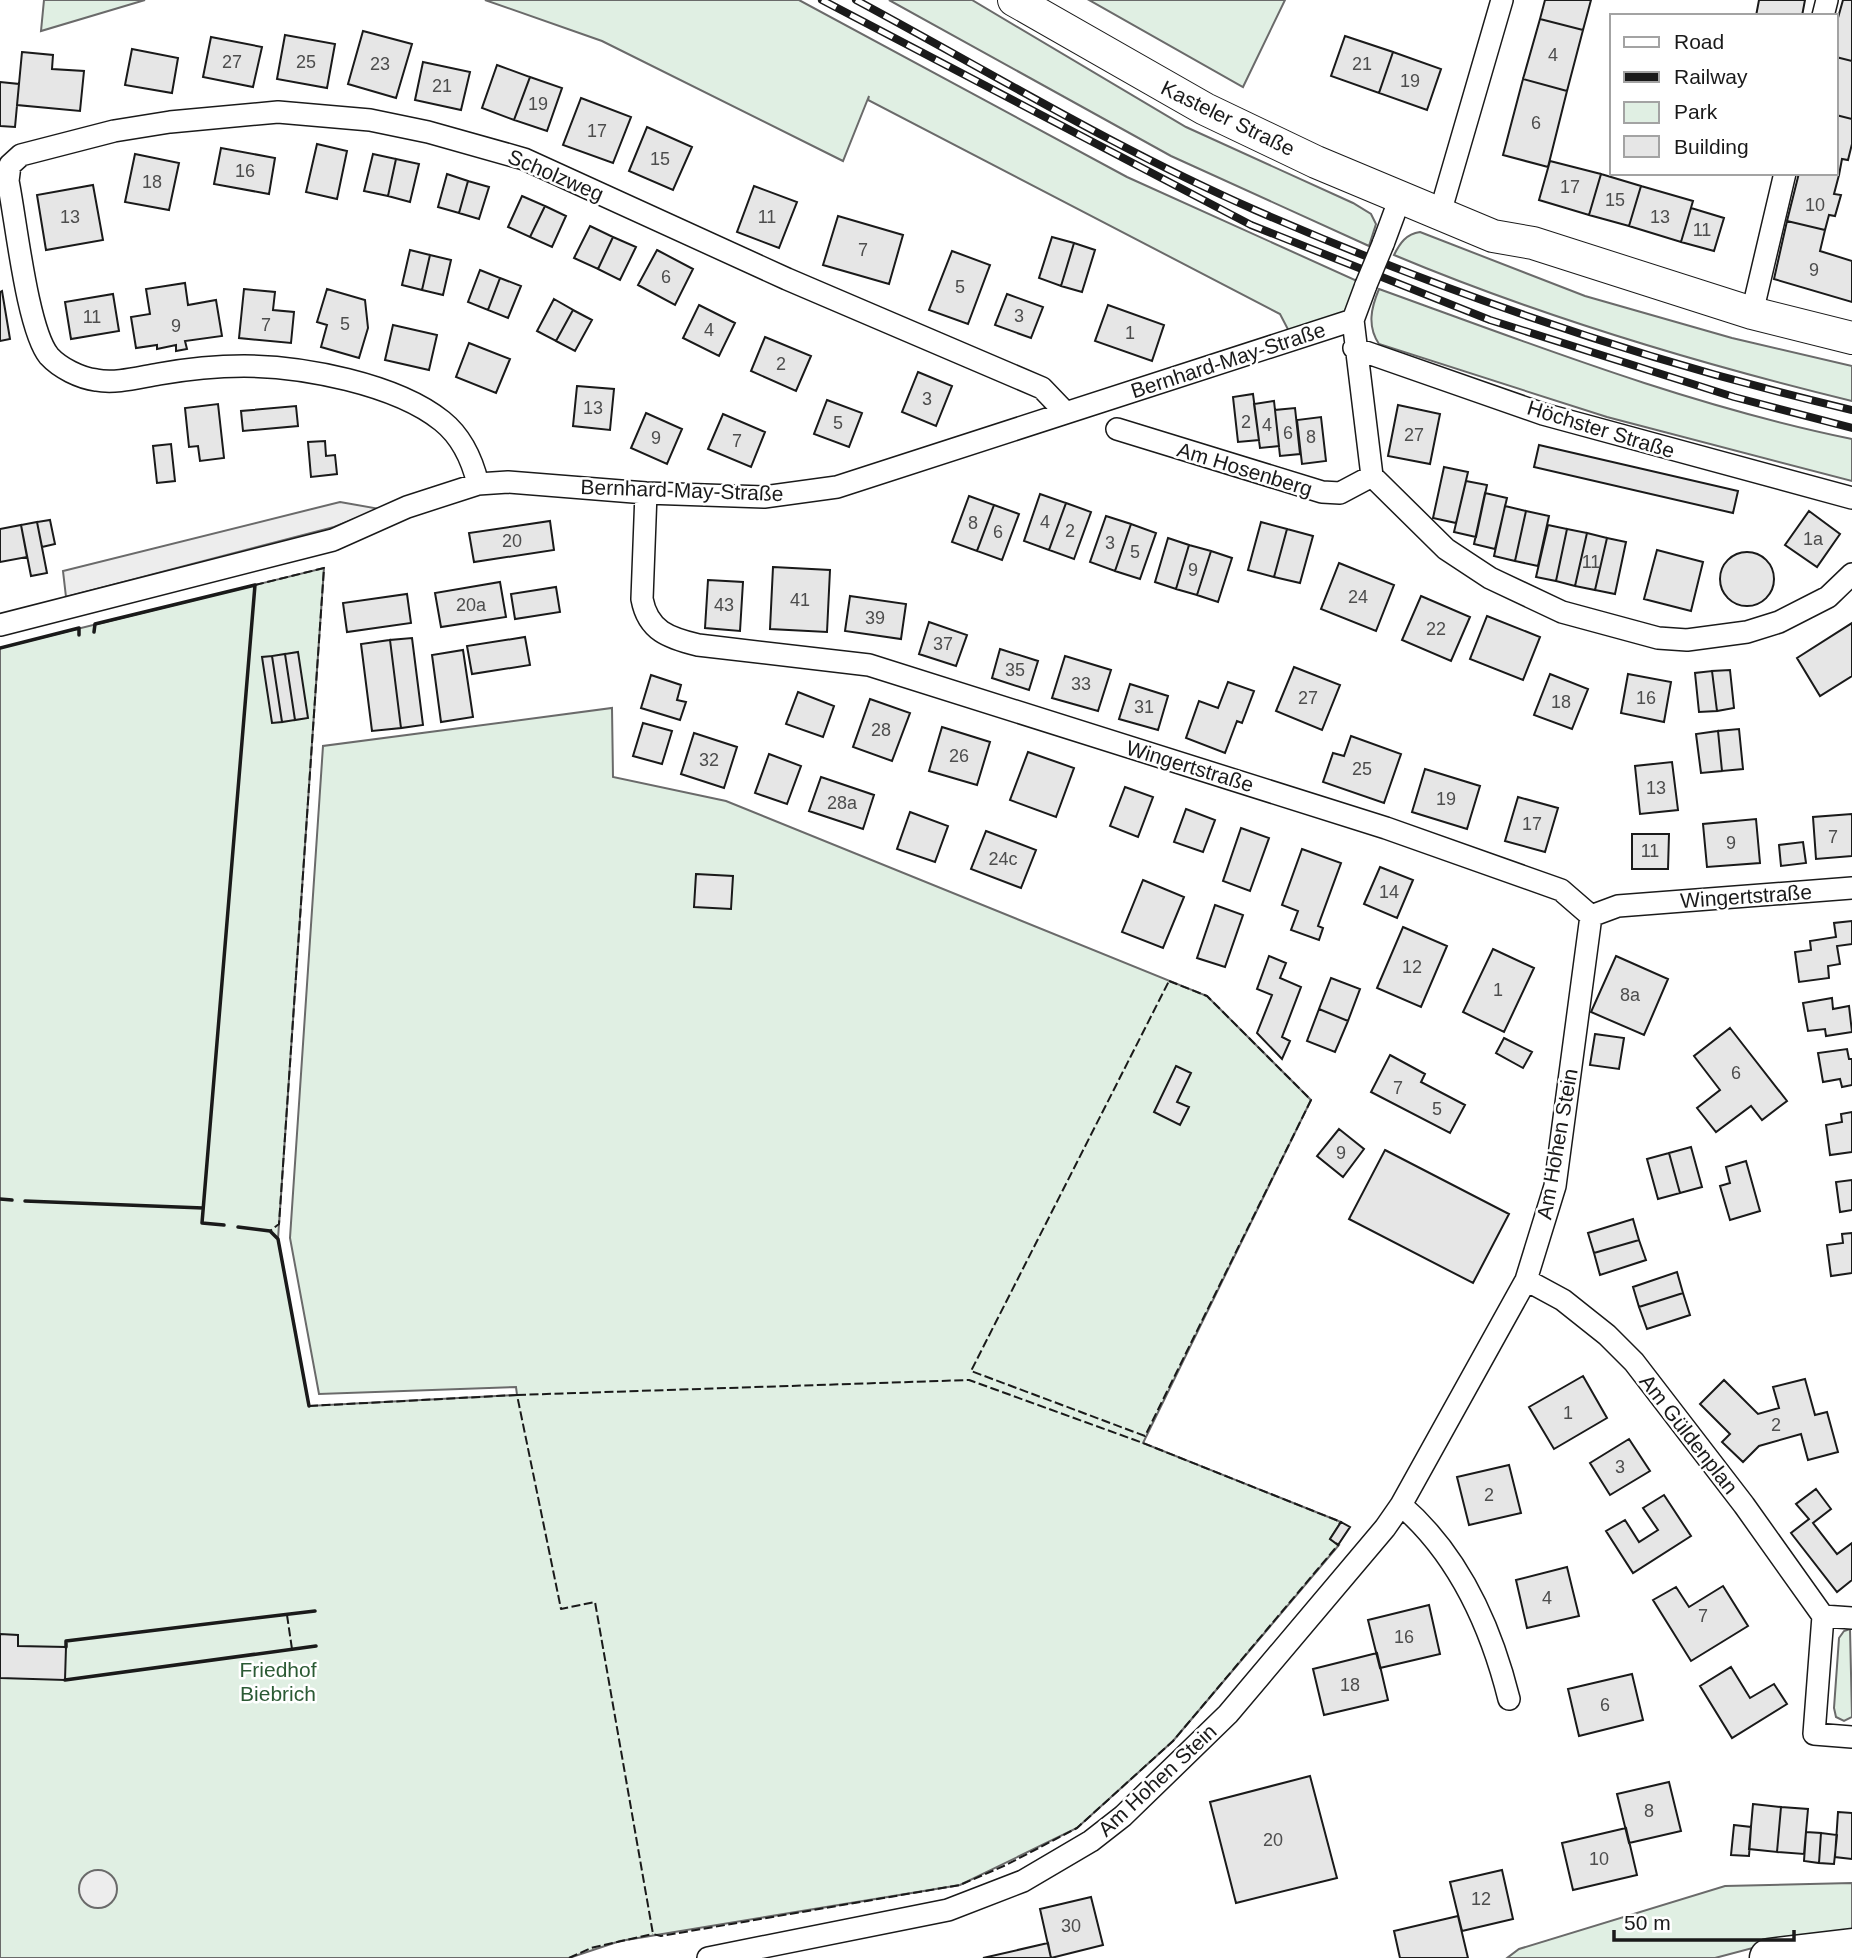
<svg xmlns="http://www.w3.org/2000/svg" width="1852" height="1958" viewBox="0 0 1852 1958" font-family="Helvetica,sans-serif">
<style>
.green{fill:#e0efe3;stroke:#6a6a6a;stroke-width:2}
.parking{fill:#ededed;stroke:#6a6a6a;stroke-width:2}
.building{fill:#e6e6e6;stroke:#1a1a1a;stroke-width:2}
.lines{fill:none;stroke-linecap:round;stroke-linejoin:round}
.minor-casing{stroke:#1a1a1a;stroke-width:24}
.secondary-casing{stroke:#1a1a1a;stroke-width:34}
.motorway-casing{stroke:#1a1a1a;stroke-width:41}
.minor{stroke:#fff;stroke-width:21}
.secondary{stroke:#fff;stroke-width:32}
.motorway{stroke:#fff;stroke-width:38}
.rail-casing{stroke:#1a1a1a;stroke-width:8}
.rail{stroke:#fff;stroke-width:5;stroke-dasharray:16;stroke-linecap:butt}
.minor-bridge-casing{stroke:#1a1a1a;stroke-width:24;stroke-linecap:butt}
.minor-bridge{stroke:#fff;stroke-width:21}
.fence{stroke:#1a1a1a;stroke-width:2;stroke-dasharray:9 3.5;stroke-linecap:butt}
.wall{stroke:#1a1a1a;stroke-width:3.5}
.labels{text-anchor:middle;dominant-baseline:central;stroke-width:5;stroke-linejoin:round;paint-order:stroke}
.number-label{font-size:18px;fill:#4d4d4d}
.street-label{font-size:21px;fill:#1a1a1a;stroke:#fff}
.park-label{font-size:21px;fill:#2b5a34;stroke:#fff}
</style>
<rect width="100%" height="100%" fill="#fff"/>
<path class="green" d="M44,0H145L41,31Z
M485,0H799L1127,177L1366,285L1353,320L1293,339L1280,314L868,100L869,96L843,161L602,41Z
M889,0H972L1186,127L1353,203L1371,214L1376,224L1369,246L1171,156Z
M1089,0H1285L1243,87Z
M1420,232L1585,296L1732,338L1852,366V401C1696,363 1542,317 1394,255C1400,243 1406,234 1420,232Z
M1379,289C1534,345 1690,406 1852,439V481L1607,417L1379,344C1367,326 1371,308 1379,289Z
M324,568L278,1239L309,1406L517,1395L516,1387L319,1394L290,1238L323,746L612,708L613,777L726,801L1207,996L1311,1100L1143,1443L1341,1522L1330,1539L1339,1545L1173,1741L1077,1828L960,1885L620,1941L569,1958H0V648Z
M1850,1629L1852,1717L1844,1721L1836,1717L1834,1708L1839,1638L1844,1631Z
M1852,1883V1931L1794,1937L1715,1958H1507L1519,1949L1725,1886Z"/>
<path class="parking" d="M340,502L380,509L334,527L66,597L63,571Z
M79 1889a19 19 0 1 1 38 0a19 19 0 1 1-38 0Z"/>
<path class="building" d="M1545,0H1591L1583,30L1540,19Z
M1759,0H1805L1802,16H1756Z
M1843,0H1852V61L1836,57V25Z
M1540,19L1583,30L1567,91L1523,79Z
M363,31L412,44L396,98L348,84Z
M285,35L335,44L327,88L277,79Z
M1345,36L1393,52L1379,93L1331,76Z
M211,37L262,47L253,87L203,77Z
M132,49L178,58L172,93L125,85Z
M22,52L53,55L52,69L84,71L80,111L17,105Z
M1393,52L1441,69L1427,110L1379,93Z
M1836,57L1852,61V119L1836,115Z
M423,62L470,72L461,110L415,100Z
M497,65L530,77L514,120L482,108Z
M530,77L562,88L547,131L514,120Z
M1523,79L1567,91L1548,167L1503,155Z
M0,82L19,84L15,127L0,126Z
M581,98L631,117L613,163L563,145Z
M1836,115L1852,119V144L1848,160L1842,159L1839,175L1830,173H1836Z
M647,127L692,147L673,190L629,171Z
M317,144L347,151L337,199L306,192Z
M221,148L275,158L269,194L214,184Z
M135,154L179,163L169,210L125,202Z
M373,154L396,159L388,196L364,191Z
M396,159L419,164L410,202L388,196Z
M1550,161L1601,174L1589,215L1539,200Z
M1799,173L1839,175L1834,194L1841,195L1835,216L1829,215L1825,230L1787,221Z
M447,174L468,181L459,213L438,207Z
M1601,174L1641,186L1629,226L1589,215Z
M468,181L489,187L479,219L459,213Z
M93,185L103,240L46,250L37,195Z
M754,186L797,202L779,248L737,232Z
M1641,186L1693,201L1681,242L1629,226Z
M522,196L545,206L530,237L508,227Z
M545,206L566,216L552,247L530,237Z
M1691,208L1724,218L1714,251L1681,242Z
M838,216L903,235L889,284L823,265Z
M1787,221L1825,230L1820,251L1852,261V302L1774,279Z
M590,226L613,237L598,269L574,258Z
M613,237L636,247L620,280L598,269Z
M1052,237L1074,243L1061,286L1039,278Z
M1074,243L1095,250L1082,292L1061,286Z
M410,250L430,255L422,290L402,285Z
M657,250L693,269L675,305L638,285Z
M952,251L990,265L968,324L929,310Z
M430,255L451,260L443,295L422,290Z
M480,270L500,278L488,310L468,302Z
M500,278L521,286L508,318L488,310Z
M185,283L188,305L216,300L222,336L185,341L187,349L176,351V345L157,349V345L136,348L131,317L150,314L146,289Z
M244,289L275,292L273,310L294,312L291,343L239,338Z
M327,289L365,300L368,328L359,358L321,347L327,325L317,322Z
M2,291L10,339L0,341V292Z
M113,294L119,331L71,339L65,302Z
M1007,294L1043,307L1031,338L995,325Z
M554,299L573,310L556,341L537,331Z
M699,305L735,323L719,356L683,338Z
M1108,305L1164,325L1152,361L1095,341Z
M573,310L592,320L575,351L556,341Z
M393,325L437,335L429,370L385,360Z
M765,337L811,356L796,391L751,371Z
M469,343L510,359L496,393L456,377Z
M918,372L952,386L936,426L902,412Z
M577,386L614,389L610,430L573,426Z
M1253,394L1259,440L1238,442L1233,397Z
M827,400L862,413L849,447L814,434Z
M1274,401L1279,446L1260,448L1254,404Z
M218,404L224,458L200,461L198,446L189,447L185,408Z
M1398,405L1440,414L1430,464L1388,456Z
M296,406L298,426L243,431L241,411Z
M1295,408L1300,454L1280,456L1275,410Z
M646,413L682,429L667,464L631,448Z
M723,414L765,432L751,467L708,449Z
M1321,417L1326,461L1302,464L1297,420Z
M325,441L326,456L335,455L337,474L311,477L308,442Z
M171,444L175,481L157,483L153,446Z
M1539,445L1738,491L1733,513L1534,467Z
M1444,467L1468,472L1456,523L1433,518Z
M1466,481L1487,485L1476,537L1454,532Z
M1485,493L1507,498L1495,549L1474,544Z
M1040,494L1066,503L1049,550L1024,541Z
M969,496L994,505L977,551L952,542Z
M1066,503L1091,512L1074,559L1049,550Z
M994,505L1019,514L1002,560L977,551Z
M1505,506L1526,511L1515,561L1494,556Z
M1526,511L1549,516L1538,566L1515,561Z
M1809,511L1840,534L1817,567L1785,545Z
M1106,516L1131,524L1115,571L1090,562Z
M50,520L55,544L42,547L37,522Z
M550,521L554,550L474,562L469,533Z
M37,522L47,573L31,576L21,525Z
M1261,522L1287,529L1274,577L1248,570Z
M1131,524L1156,533L1140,579L1115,571Z
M21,525L27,557L0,562V529Z
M1548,525L1567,529L1556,581L1536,577Z
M1287,529L1313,536L1300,583L1274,577Z
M1567,529L1587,533L1575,586L1556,581Z
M1587,533L1607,538L1595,590L1575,586Z
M1168,538L1189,545L1176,589L1155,582Z
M1607,538L1626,542L1615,594L1595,590Z
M1189,545L1211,551L1197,595L1176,589Z
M1657,550L1703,562L1691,611L1644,599Z
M1211,551L1232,558L1218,602L1197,595Z
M1720 579a27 27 0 1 1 54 0a27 27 0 1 1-54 0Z
M1339,563L1394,585L1376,631L1321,609Z
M773,567L830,570L827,632L770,629Z
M708,580L743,582L740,631L705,628Z
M500,582L506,617L441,627L435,593Z
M556,587L560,612L515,619L511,594Z
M407,594L411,623L347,632L343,603Z
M850,596L906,604L901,639L845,631Z
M1421,596L1470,617L1451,661L1402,640Z
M1487,616L1540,637L1523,680L1470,659Z
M929,622L967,635L956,666L919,654Z
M1852,623V676L1820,696L1797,658Z
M525,637L530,665L472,674L467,646Z
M412,638L423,725L401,728L390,640Z
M390,640L401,728L372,731L361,644Z
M1000,649L1038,661L1029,690L992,678Z
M463,650L473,717L441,722L432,655Z
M298,652L308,718L295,720L285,654Z
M285,654L295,720L282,722L272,656Z
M272,656L282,722L272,723L262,657Z
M1065,656L1111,670L1098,711L1052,698Z
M1294,667L1340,685L1322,730L1276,711Z
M1730,670L1734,708L1717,711L1712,671Z
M1712,671L1717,711L1699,712L1695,673Z
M1550,674L1588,689L1572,729L1534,715Z
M1628,674L1671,682L1664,722L1621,713Z
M651,675L681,685L677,700L686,702L680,720L641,708Z
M1228,682L1254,691L1242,723L1237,721L1225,753L1186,738L1199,701L1218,708Z
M1130,684L1168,696L1158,730L1119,719Z
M798,692L834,706L823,737L786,724Z
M870,699L910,713L892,761L853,747Z
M643,723L672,731L662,764L633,756Z
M942,727L990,742L977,785L929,771Z
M1739,729L1743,769L1722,771L1718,731Z
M1718,731L1722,771L1701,773L1696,734Z
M694,733L737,747L724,788L681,774Z
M1351,736L1401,754L1384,803L1323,782L1333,753L1344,756Z
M1028,752L1074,768L1056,817L1010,800Z
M769,754L801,766L787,804L755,793Z
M1672,762L1678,810L1640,814L1635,766Z
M1425,769L1480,786L1467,829L1412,812Z
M821,777L874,795L863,829L809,811Z
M1125,787L1153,797L1138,837L1110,826Z
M1518,797L1558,808L1545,852L1505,841Z
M1186,809L1215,820L1203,852L1174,842Z
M910,812L948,826L935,862L897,849Z
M1852,814V856L1816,859L1813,817Z
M1756,819L1760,863L1707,867L1703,824Z
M1241,828L1269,838L1250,891L1223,881Z
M986,831L1036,850L1021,888L971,869Z
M1632,834H1669L1668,869H1632Z
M1803,842L1806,863L1781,866L1779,845Z
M1302,849L1341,863L1318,926L1323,928L1319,940L1291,930L1298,911L1282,905Z
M1380,867L1413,880L1397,918L1364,904Z
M696,874L733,876L731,909L694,907Z
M1143,880L1184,897L1163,948L1122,932Z
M1215,905L1243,915L1225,967L1197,958Z
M1852,921V944L1837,946L1840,964L1828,966L1829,978L1799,982L1795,952L1811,950L1810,941L1836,937L1834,923Z
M1403,927L1447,946L1421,1007L1377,988Z
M1493,949L1534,968L1504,1032L1463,1012Z
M1269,956L1286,963L1280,978L1301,987L1282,1037L1290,1041L1282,1059L1257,1033L1272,995L1257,989Z
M1616,956L1668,979L1644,1035L1591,1012Z
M1331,978L1360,989L1348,1021L1319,1009Z
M1832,998L1833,1009L1849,1006L1852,1032L1826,1036L1825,1029L1808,1031L1803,1003Z
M1319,1009L1348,1021L1335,1052L1307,1041Z
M1730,1028L1787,1101L1762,1120L1751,1106L1716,1132L1697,1108L1720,1090L1694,1056Z
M1595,1034L1624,1038L1619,1069L1590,1065Z
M1504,1038L1532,1052L1523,1068L1496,1053Z
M1847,1049L1849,1059H1852V1085L1842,1087L1840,1079L1823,1082L1818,1053Z
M1390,1055L1425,1074L1421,1082L1465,1105L1450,1133L1371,1092Z
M1176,1066L1191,1073L1177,1102L1189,1107L1180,1125L1154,1112Z
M1852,1112V1152L1830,1155L1826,1125L1842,1122L1841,1114Z
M1339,1129L1364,1149L1343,1177L1317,1156Z
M1691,1147L1702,1187L1680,1193L1669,1153Z
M1385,1150L1509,1214L1473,1283L1349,1219Z
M1669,1153L1680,1193L1658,1199L1647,1159Z
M1746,1161L1760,1211L1730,1220L1720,1186L1730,1183L1726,1167Z
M1852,1180V1210L1840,1212L1836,1182Z
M1633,1219L1639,1240L1594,1253L1588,1233Z
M1852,1233V1273L1831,1276L1827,1245L1843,1243L1842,1234Z
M1639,1240L1646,1260L1600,1275L1594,1253Z
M1677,1272L1683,1293L1639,1307L1633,1287Z
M1683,1293L1690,1315L1647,1329L1639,1307Z
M1583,1376L1607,1418L1554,1449L1529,1407Z
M1805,1379L1815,1415L1827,1412L1838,1452L1808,1460L1801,1434L1759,1446L1743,1462L1722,1442L1730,1434L1700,1404L1724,1380L1758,1414L1779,1408L1773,1387Z
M1629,1439L1650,1471L1610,1495L1590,1463Z
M1509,1465L1521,1513L1469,1525L1457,1477Z
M1816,1489L1831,1509L1813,1523L1837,1554L1852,1543V1580L1837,1592L1791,1533L1809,1519L1796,1504Z
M1664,1495L1691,1536L1633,1573L1606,1531L1625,1520L1639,1542L1658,1530L1643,1508Z
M1341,1522L1350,1527L1338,1545L1330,1539Z
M1567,1567L1579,1616L1527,1628L1516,1580Z
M1723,1586L1748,1626L1691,1661L1653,1600L1676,1587L1689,1607Z
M1429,1605L1440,1654L1380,1668L1368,1620Z
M0,1634L18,1635V1646L66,1647L65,1680L0,1678Z
M1377,1653L1388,1700L1324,1715L1313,1669Z
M1731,1667L1750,1698L1774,1684L1787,1704L1732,1738L1700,1686Z
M1632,1674L1643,1720L1579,1736L1568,1689Z
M1310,1776L1337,1878L1236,1903L1210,1802Z
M1669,1782L1681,1831L1629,1843L1617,1794Z
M1753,1804L1781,1807L1777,1852L1749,1849Z
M1781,1807L1808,1809L1804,1854L1777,1852Z
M1838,1812L1852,1813V1859L1835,1857Z
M1734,1825L1751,1827L1749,1856L1731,1855Z
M1626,1828L1637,1875L1573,1890L1562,1843Z
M1806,1832L1821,1833L1819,1863L1804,1861Z
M1821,1833L1837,1835L1834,1864L1819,1863Z
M1502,1870L1513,1919L1462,1931L1450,1882Z
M1091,1897L1103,1945L1051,1958L1040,1909Z
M1458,1916L1468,1958H1400L1394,1931Z
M1048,1943L1051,1958H983Z"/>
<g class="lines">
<defs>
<path id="minor" d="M1823,16L1827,0
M1440,213L1502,0
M1383,244L1400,198
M1752,313L1785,173
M1353,320L1372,476L1446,549L1490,578L1562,612L1658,638L1687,640L1747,632L1779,622L1828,597L1852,574
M1354,348L1543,414L1852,498
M1117,429L1322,492L1340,493L1372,476
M478,484C472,459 462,437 442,421C396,384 302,366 244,366C216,366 187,369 159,374C140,377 116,384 96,380C80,378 60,368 49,356C27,329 16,220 8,181L10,165L21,155L114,131L170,122L278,112L370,120L428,132L524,159L787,279L1042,388L1065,412
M646,493L642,599C648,631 669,638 698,645L869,665L1386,828L1561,890L1591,916L1618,906L1852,888
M0,625L333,540L407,507L478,484L508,482L646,493L764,497L837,487L1353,320L1366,285
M1526,1280L1563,1300L1607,1335L1634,1362L1744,1505L1823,1616L1814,1734L1852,1737
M1401,1505C1459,1555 1491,1627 1509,1699
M1823,1616L1852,1618
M708,1958L948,1910L1023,1881L1091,1841L1123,1816L1228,1714L1385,1528L1401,1505L1526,1280L1555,1186L1591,916"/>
<path id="secondary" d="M1014,0L1205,109L1316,162L1493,236L1533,243L1752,313L1852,338"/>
<path id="motorway" d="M1769,1958L1852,1948"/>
</defs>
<use href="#minor" class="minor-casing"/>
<use href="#secondary" class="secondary-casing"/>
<use href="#motorway" class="motorway-casing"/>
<use href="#minor" class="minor"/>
<use href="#secondary" class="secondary"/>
<use href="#motorway" class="motorway"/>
<defs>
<path id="rail" d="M822,0L1251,225L1490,320L1734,397L1852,428
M856,0C988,71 1118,150 1255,210C1448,294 1648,362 1852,410"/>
</defs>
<use href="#rail" class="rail-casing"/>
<use href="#rail" class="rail"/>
<defs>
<path id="minor-bridge" d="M1366,285L1383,244"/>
</defs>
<use href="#minor-bridge" class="minor-bridge-casing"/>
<use href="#minor-bridge" class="minor-bridge"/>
<path class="fence" d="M255,585L324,568L279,1224L270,1231
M1169,981L1207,996L1311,1100L1145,1436L971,1371Z
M517,1395L969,1380L1143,1443L1341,1522L1339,1524
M309,1406L517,1395L561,1609L595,1602L653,1934L661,1936L960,1885L1006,1865L1077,1828L1173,1741L1338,1545L1336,1543
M287,1615L292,1649
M569,1958L591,1948L653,1934"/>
<path class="wall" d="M94,632L95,624L255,585L202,1223L224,1225
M0,648L79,628V635
M0,1199L12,1200
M25,1201L203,1208
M238,1227L270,1231L278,1239L309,1406
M66,1647V1641L315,1611
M65,1680L316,1646"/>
</g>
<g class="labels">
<g class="number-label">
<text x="1553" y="55">4</text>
<text x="232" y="62">27</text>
<text x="306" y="62">25</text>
<text x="380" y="64">23</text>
<text x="1362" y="64">21</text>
<text x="1410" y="81">19</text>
<text x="442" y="86">21</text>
<text x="538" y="104">19</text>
<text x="1536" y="123">6</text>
<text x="597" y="131">17</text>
<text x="660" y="159">15</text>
<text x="245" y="171">16</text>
<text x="152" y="182">18</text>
<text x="1570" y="187">17</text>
<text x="1615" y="200">15</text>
<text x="1815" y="205">10</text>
<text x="70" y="217">13</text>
<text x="767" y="217">11</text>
<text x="1660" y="217">13</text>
<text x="1702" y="230">11</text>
<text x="863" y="250">7</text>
<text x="1814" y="270">9</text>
<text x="666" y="277">6</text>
<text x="960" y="287">5</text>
<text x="1019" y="316">3</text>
<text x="92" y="317">11</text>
<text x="345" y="324">5</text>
<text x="266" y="325">7</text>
<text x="176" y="326">9</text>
<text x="709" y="330">4</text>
<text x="1130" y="333">1</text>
<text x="781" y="364">2</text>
<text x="927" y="399">3</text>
<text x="593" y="408">13</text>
<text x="1246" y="422">2</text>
<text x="838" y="423">5</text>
<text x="1267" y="425">4</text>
<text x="1288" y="433">6</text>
<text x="1414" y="435">27</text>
<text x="1311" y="437">8</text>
<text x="656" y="438">9</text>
<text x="737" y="441">7</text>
<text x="1045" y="522">4</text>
<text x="973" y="523">8</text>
<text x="1070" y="531">2</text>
<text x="998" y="532">6</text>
<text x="1813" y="539">1a</text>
<text x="512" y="541">20</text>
<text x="1110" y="543">3</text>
<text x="1135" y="552">5</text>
<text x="1591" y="562">11</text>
<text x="1193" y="570">9</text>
<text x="1358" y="597">24</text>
<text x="800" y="600">41</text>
<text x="471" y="605">20a</text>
<text x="724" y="605">43</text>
<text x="875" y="618">39</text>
<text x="1436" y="629">22</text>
<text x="943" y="644">37</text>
<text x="1015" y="670">35</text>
<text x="1081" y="684">33</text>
<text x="1308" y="698">27</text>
<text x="1646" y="698">16</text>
<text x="1561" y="702">18</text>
<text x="1144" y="707">31</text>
<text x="881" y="730">28</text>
<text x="959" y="756">26</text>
<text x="709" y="760">32</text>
<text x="1362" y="769">25</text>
<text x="1656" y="788">13</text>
<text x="1446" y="799">19</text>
<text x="842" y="803">28a</text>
<text x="1532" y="824">17</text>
<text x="1833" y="837">7</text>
<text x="1731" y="843">9</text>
<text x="1650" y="851">11</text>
<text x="1003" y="859">24c</text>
<text x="1389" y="892">14</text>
<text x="1412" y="967">12</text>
<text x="1498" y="990">1</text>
<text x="1630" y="995">8a</text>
<text x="1736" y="1073">6</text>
<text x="1398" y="1088">7</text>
<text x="1437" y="1109">5</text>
<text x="1341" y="1153">9</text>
<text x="1568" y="1413">1</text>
<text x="1776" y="1425">2</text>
<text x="1620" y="1467">3</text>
<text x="1489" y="1495">2</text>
<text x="1547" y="1598">4</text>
<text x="1703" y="1616">7</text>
<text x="1404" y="1637">16</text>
<text x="1350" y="1685">18</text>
<text x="1605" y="1705">6</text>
<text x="1649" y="1811">8</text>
<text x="1273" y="1840">20</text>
<text x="1599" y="1859">10</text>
<text x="1481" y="1899">12</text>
<text x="1071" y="1926">30</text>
</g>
<g class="street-label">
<text transform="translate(1228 118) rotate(26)">Kasteler Straße</text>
<text transform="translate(556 175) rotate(23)">Scholzweg</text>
<text transform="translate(1228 360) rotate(-18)">Bernhard-May-Straße</text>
<text transform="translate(1601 429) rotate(17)">Höchster Straße</text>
<text transform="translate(1245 469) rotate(17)">Am Hosenberg</text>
<text transform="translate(682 490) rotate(2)">Bernhard-May-Straße</text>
<text transform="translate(1190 766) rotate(17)">Wingertstraße</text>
<text transform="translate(1746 896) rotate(-4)">Wingertstraße</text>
<text transform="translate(1557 1144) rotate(-80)">Am Hohen Stein</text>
<text transform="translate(1689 1434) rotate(52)">Am Güldenplan</text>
<text transform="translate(1157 1780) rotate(-43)">Am Hohen Stein</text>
</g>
<g class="park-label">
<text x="278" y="1669">Friedhof<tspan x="278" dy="24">Biebrich</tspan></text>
</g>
</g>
<rect x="1610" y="14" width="228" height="161" fill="#ffffff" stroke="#a3a3a3" stroke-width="2"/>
<rect x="1624" y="37" width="35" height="10" fill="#ffffff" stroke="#a3a3a3" stroke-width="2"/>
<text x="1674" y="49" font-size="21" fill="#1a1a1a">Road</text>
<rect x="1624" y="72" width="35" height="10" fill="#1a1a1a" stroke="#a3a3a3" stroke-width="2"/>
<text x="1674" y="84" font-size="21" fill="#1a1a1a">Railway</text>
<rect x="1624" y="102" width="35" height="21" fill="#e0efe3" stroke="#a3a3a3" stroke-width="2"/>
<text x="1674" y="119" font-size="21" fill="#1a1a1a">Park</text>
<rect x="1624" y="136" width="35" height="21" fill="#e6e6e6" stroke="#a3a3a3" stroke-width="2"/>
<text x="1674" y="154" font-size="21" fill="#1a1a1a">Building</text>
<path d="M1614 1930v10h180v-10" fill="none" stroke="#1a1a1a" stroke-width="3.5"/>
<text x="1624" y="1930" font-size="21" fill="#1a1a1a" stroke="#ffffff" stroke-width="5" paint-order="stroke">50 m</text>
</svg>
